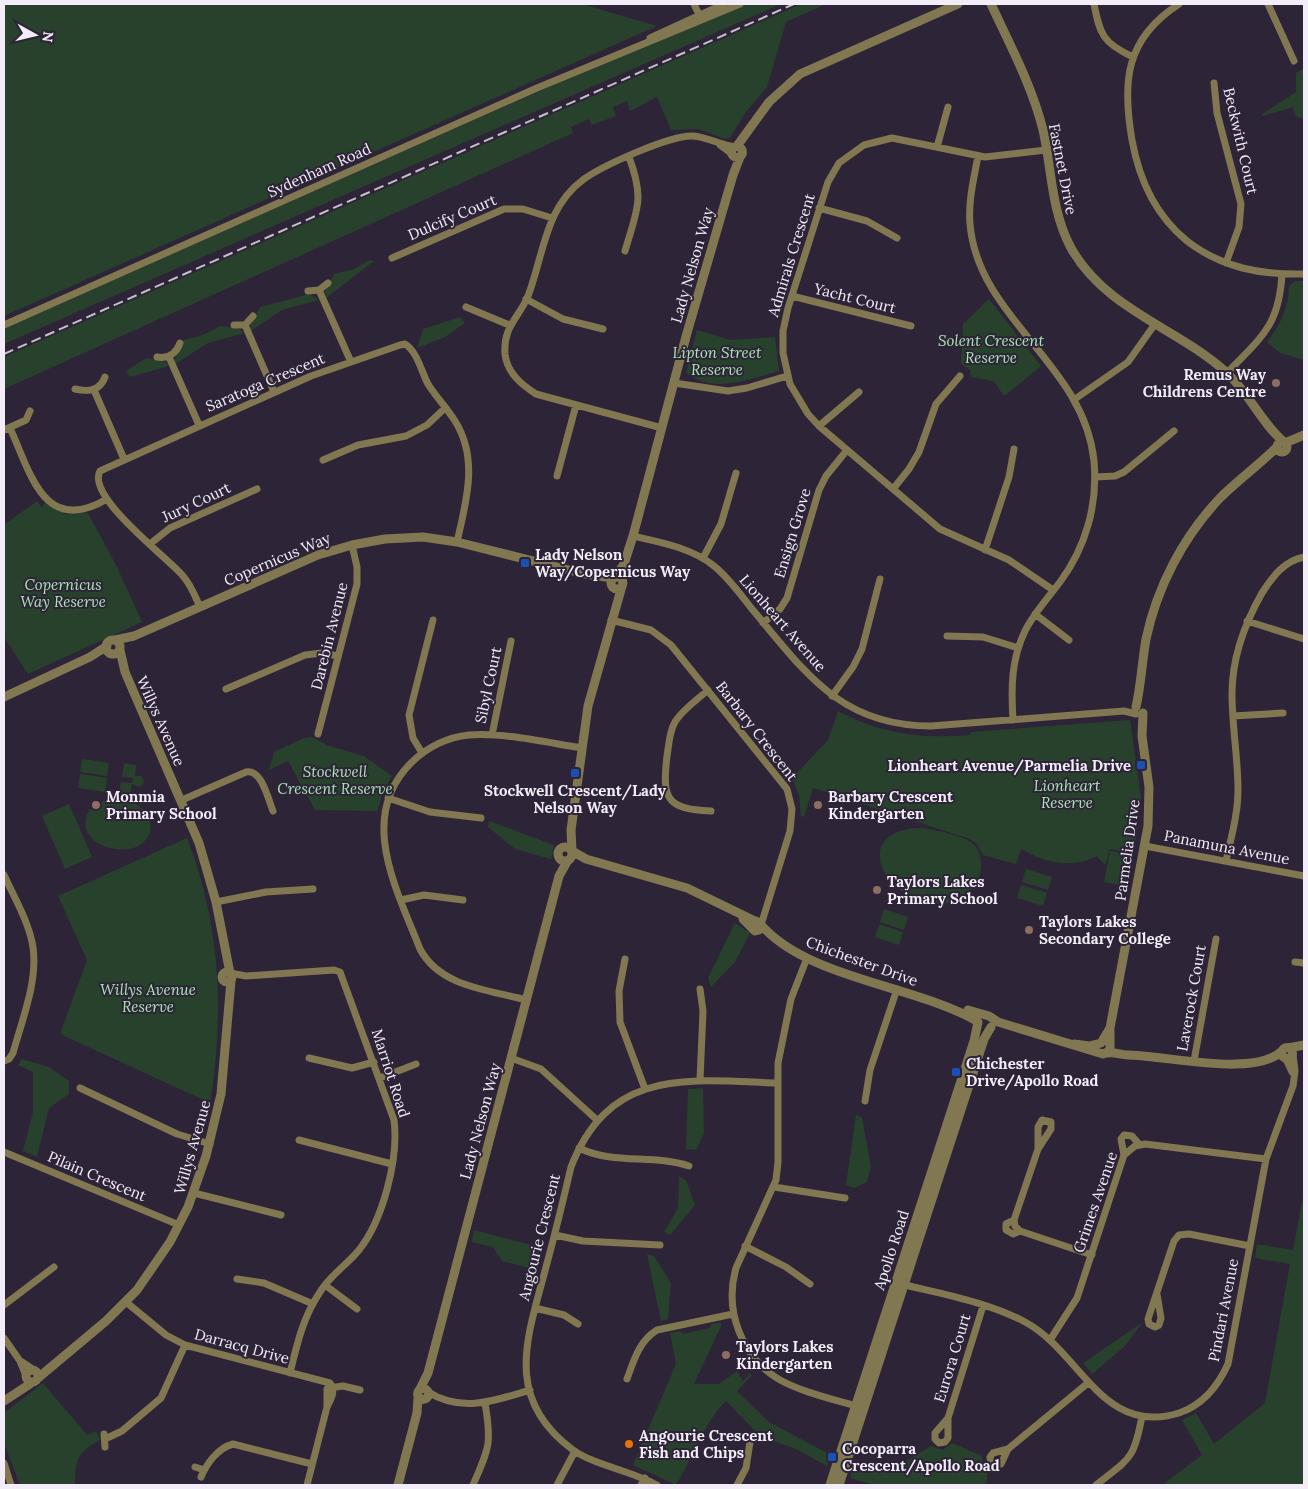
<svg xmlns="http://www.w3.org/2000/svg" width="1308" height="1489" viewBox="0 0 1308 1489" font-family="Lora,serif">
<style>
.green{fill:#27412c}
.lines{fill:none;stroke-linecap:round;stroke-linejoin:round}
.minor{stroke:#817751;stroke-width:7}
.tertiary{stroke:#817751;stroke-width:9}
.rail{stroke:#c6bfcc;stroke-width:2;stroke-dasharray:10 5;stroke-linecap:butt}
.education-dot{fill:#8d6e63;stroke:#2e2437;stroke-width:2}
.transit-dot{fill:#1a4fb4;stroke:#2e2437;stroke-width:2}
.food-dot{fill:#e8710a;stroke:#2e2437;stroke-width:2}
.labels{text-anchor:middle;dominant-baseline:central;stroke-width:4;stroke-linejoin:round;paint-order:stroke}
.street-label{font-size:15px;fill:#f3edf9;stroke:#2e2437}
.park-label{font-size:15px;font-style:italic;fill:#a8e5b3;stroke:#2e2437}
.poi-label{font-size:15px;font-weight:bold;fill:#f3edf9;stroke:#2e2437;text-anchor:start}
</style>
<rect width="100%" height="100%" fill="#2e2437"/>
<path class="green" d="M4,4H582L657,26L4,316Z
M744,4H781L4,344V328L660,38Z
M801,4H826L786,22L767,87L745,113L730,138L725,139L698,129L671,130L657,97L630,111L627,101L613,107L616,116L592,125L589,119L571,127L573,133L4,389V357Z
M1304,68V119L1295,116L1293,107L1263,116L1262,114L1296,92V73Z
M370,260L374,261L326,298L325,291L334,274L354,269Z
M1295,281H1304V360L1280,353L1267,342C1280,325 1289,308 1289,286Z
M309,294L319,300L282,310L251,331L250,326L260,307Z
M989,299L1041,366L1006,395H1003L994,381L971,377L970,370L961,364L963,324Z
M460,317L465,323L445,337L417,348L423,329Z
M220,326L238,328L245,333L208,343L175,364L174,360L184,340L203,335Z
M697,330L731,340L775,337L779,371C749,380 714,394 686,373Z
M146,358L165,361L169,366L130,377L126,371Z
M37,501L42,508L45,502L66,514L88,513L117,567L142,622L28,674L4,637V525Z
M838,711C881,734 922,739 970,735L971,732L1130,720L1141,799L1134,853L1110,849L1105,865L1097,856C1072,869 1044,863 1021,849L1016,864L983,855L977,844L970,839L813,788L804,817L801,816L799,795L792,778L828,740Z
M312,737L327,745L364,756L392,776L384,790L377,811L315,810L288,761L269,770L274,752L304,738Z
M82,759L109,763L107,776L80,772Z
M124,763L136,765L135,776H141L144,780L143,785L140,787L132,784L130,796L119,795L121,782L132,783L133,778L122,777Z
M80,774L107,778L105,792L78,788Z
M122,799C165,808 157,855 115,849C72,843 77,796 122,799Z
M69,804L92,857L65,869L42,816Z
M489,821L554,845L551,859L515,849L488,827Z
M919,828C932,829 964,835 973,844C992,862 975,900 950,903C887,911 845,831 919,828Z
M187,838C220,922 225,1014 210,1103L60,1034L87,960L58,896Z
M1110,851L1132,855L1126,886L1104,882Z
M1026,869L1052,877L1048,890L1022,882Z
M1021,885L1047,893L1043,906L1017,898Z
M884,909L908,917L904,930L880,922Z
M735,923L750,933L735,962L711,987L708,978Z
M879,924L903,932L899,945L875,937Z
M22,1059L49,1067L69,1081V1094L49,1108L37,1157L23,1151L33,1112V1072L18,1065Z
M703,1088L704,1133L696,1150L686,1149L688,1089Z
M856,1115L862,1117L871,1167L867,1182L854,1188L846,1185Z
M679,1176L686,1180L695,1205L670,1235L664,1232L678,1208Z
M1304,1192V1485H1162L1202,1455L1182,1420L1196,1413L1214,1444L1265,1403L1290,1264L1255,1258L1257,1244L1293,1250Z
M474,1230L542,1248L537,1270L502,1261L493,1247L472,1242Z
M647,1254L654,1256L671,1283L668,1319L661,1321Z
M1143,1322L1124,1347L1092,1374L1083,1363Z
M719,1323L722,1324L694,1384H719L737,1371L743,1381L750,1373L752,1375L737,1391L769,1422L831,1455L827,1466L796,1449L761,1437L726,1401C703,1424 693,1458 676,1485L633,1465L676,1364L670,1333L680,1331L683,1334L710,1328L711,1324Z
M43,1383L87,1435L96,1431L100,1440C77,1452 75,1461 75,1485H20L4,1443V1413Z
M952,1443L982,1456L983,1463L988,1470L986,1485H873L850,1478L853,1467L888,1472L931,1446L943,1450Z"/>
<g class="lines">
<path class="minor" d="M694,4L701,19
M1094,4C1100,35 1103,43 1133,57
M1179,4C1125,39 1122,82 1132,140C1139,179 1155,215 1187,241C1222,268 1261,275 1304,274
M1268,4L1294,61
M650,38L724,4
M1214,83L1217,113L1241,204L1239,227L1226,263
M720,145L732,154
M937,147L948,107
M1046,150L985,157L892,138L864,145L839,163L828,182L788,308L783,331V353L790,384L808,414L819,426L940,529L1009,560L1053,590
M978,156C974,178 968,201 970,224C978,319 1084,363 1094,461C1098,504 1086,547 1060,582C1048,598 1034,613 1025,631C1011,660 1011,689 1013,720
M819,208L867,221L897,238
M625,251C637,209 645,200 629,157
M392,258L504,209H523L552,218
M319,290L351,362
M308,291L319,290L328,283
M792,296L911,326
M526,299L563,319L603,329
M466,307L509,325
M4,325L537,88L740,4
M234,325H245L253,316
M245,325L274,392
M157,357C168,359 176,354 180,343
M169,357L199,425
M1227,373C1261,337 1279,327 1282,274
M674,383L728,391L747,388L787,376
M75,389C88,392 100,391 105,377
M94,390L124,459
M1075,399L1128,362L1155,324
M819,426L859,392
M10,428C31,474 44,536 107,499
M662,428L536,394C522,385 507,373 505,354C503,326 519,318 528,296C544,254 545,207 584,179C604,165 670,135 693,136C708,137 722,146 737,147
M4,430L26,420L30,411
M323,460L358,445L406,436L427,425L445,408
M557,476L576,405
M1095,477L1115,476L1124,472L1174,431
M893,489L909,469L919,452L936,404L960,376
M633,536C660,542 692,548 714,566C729,578 740,594 752,609C805,672 840,726 931,726L1124,711L1136,714
M150,544L170,528L257,489
M985,550L1009,477L1014,449
M703,558L721,524L736,473
M200,607C195,596 191,585 183,576C167,557 86,497 100,471L311,376L400,345L405,344C417,351 422,373 428,384C436,397 447,408 455,421C479,459 466,502 457,542
M1035,614L1069,640
M611,620L651,630L671,645L787,789L792,809L790,831L761,925
M1247,621L1304,639
M763,623L780,609L787,598L819,490L826,476L847,450
M947,636L983,637L1018,648
M226,689L305,655L322,653L338,656
M708,690C697,700 682,710 675,722C669,732 669,745 667,756C662,799 666,809 711,811
M832,696L853,667L862,649L880,579
M1233,716L1283,713
M318,734L357,584V567L352,545
M492,735L511,641
M422,753L413,738L409,715L433,620
M388,798L430,812L481,818
M182,800L246,772C262,769 268,799 273,811
M1145,846L1304,876
M1226,861C1231,838 1238,814 1238,790C1238,758 1232,726 1232,694C1232,659 1245,623 1262,593C1273,576 1284,561 1304,557
M4,875C14,897 29,922 33,947C38,981 22,1020 13,1053L9,1059L4,1061
M401,900L424,895L463,900
M216,902L266,892L313,889
M807,958L791,999L778,1063V1162L776,1180L736,1268C724,1310 741,1357 780,1380C804,1393 833,1399 859,1407
M625,959L619,991L620,1022L645,1089
M1295,962L1304,963
M230,973L246,976L334,970L340,972L394,1120C399,1158 383,1220 359,1250C347,1265 330,1275 320,1292C303,1317 297,1344 290,1373
M527,1000C489,990 440,987 420,949C397,890 356,816 412,762C427,747 448,737 469,735C502,732 549,743 582,748
M309,1058L352,1068L374,1062
M511,1058L541,1069L597,1120
M1286,1059L1292,1072
M1194,1061L1216,939
M380,1078L416,1064
M700,1080L703,1011L700,989
M80,1088L177,1134L210,1144
M865,1101L870,1070L897,989
M299,1140L392,1164
M579,1148C614,1165 653,1154 689,1166
M1038,1149V1127L1042,1120L1051,1122V1129L1038,1149L1014,1220L1015,1226L1020,1231L1092,1255
M4,1152L179,1225
M1124,1155L1121,1139L1124,1135L1132,1136L1139,1144
M774,1187L845,1198
M194,1193L281,1215
M1014,1220L1006,1224V1230L1013,1234L1020,1231
M555,1235L583,1241L660,1245
M745,1246L786,1267L810,1284
M237,1279L264,1283L313,1304
M901,1284C942,1294 988,1302 1025,1322C1080,1351 1102,1437 1179,1413C1203,1405 1218,1386 1228,1364L1266,1159L1293,1086L1295,1071L1293,1055
M325,1285L357,1309
M1157,1294L1161,1318L1159,1325L1155,1327L1149,1324L1148,1319L1174,1241L1179,1235L1189,1234L1250,1246
M126,1302L166,1335L185,1345L330,1383C336,1391 331,1399 327,1407
M4,1305L54,1267
M535,1308L564,1315L578,1324
M4,1338L20,1361L26,1376
M1050,1340L1077,1298L1124,1155L1135,1146L1145,1144L1266,1159
M22,1362L34,1370
M627,1379C634,1360 639,1341 657,1330L733,1314
M329,1388L343,1386L360,1390
M428,1392C462,1413 494,1401 530,1390
M948,1418L983,1306
M948,1418V1438L945,1442L939,1443L935,1439V1433Z
M104,1434L105,1447
M105,1439L122,1431L161,1398L185,1345
M1008,1449L1001,1464L995,1465L991,1463L990,1457L993,1453L1008,1449L1088,1383
M4,1463L11,1485
M195,1467L204,1470
M201,1477C207,1463 218,1448 233,1444L312,1464
M307,1485L327,1407V1389
M473,1485C489,1448 492,1444 485,1403
M557,1485L575,1451
M641,1485L645,1478
M657,1485C632,1471 594,1465 573,1450C502,1398 528,1336 546,1267C555,1234 563,1201 571,1167C610,1067 688,1080 777,1083
M737,1485L746,1468L750,1442
M1096,1485C1130,1458 1134,1460 1142,1416"/>
<path class="tertiary" d="M991,4C1010,45 1032,86 1043,130C1052,170 1051,211 1071,248C1106,310 1176,327 1226,372C1249,393 1262,424 1284,442
M737,146L769,102L800,74L958,4
M731.5 152a5.5 5.5 0 1 1 11 0a5.5 5.5 0 1 1-11 0Z
M1277 447a5 5 0 1 1 10 0a5 5 0 1 1-10 0Z
M1285,443L1304,435
M611 583a6 6 0 1 1 12 0a6 6 0 1 1-12 0Z
M615,577L624,564L633,536L687,333L733,175L740,157
M115,640L134,636L318,555L352,545L385,539L423,537L457,542L585,574L613,578
M106 647a7 7 0 1 1 14 0a7 7 0 1 1-14 0Z
M120,650L125,672L199,843L216,902L230,973
M4,697L90,657L107,646
M1136,707C1141,685 1142,662 1146,639C1157,587 1183,537 1220,498C1238,480 1259,465 1277,447
M558 854a7 7 0 1 1 14 0a7 7 0 1 1-14 0Z
M572,850L571,830L588,706L622,586
M572,851L586,859L687,888L755,921
M743,919L755,931L759,930L761,925L756,921L752,927
M762,926C810,979 914,985 977,1021
M222 977a5 5 0 1 1 10 0a5 5 0 1 1-10 0Z
M968,1010L989,1016L998,1022L1103,1054L1110,1051V1030
M1074,1044L1089,1046L1101,1043L1110,1028L1148,826L1149,787L1142,736L1143,713
M1281.5 1053a5.5 5.5 0 1 1 11 0a5.5 5.5 0 1 1-11 0Z
M1288,1048L1304,1045
M1108,1053C1115,1052 1121,1055 1127,1055C1165,1055 1254,1078 1282,1051
M26 1376a6 6 0 1 1 12 0a6 6 0 1 1-12 0Z
M38,1378L106,1321L137,1290L170,1242L188,1207L206,1156L221,1094L231,981
M417.5 1394a5.5 5.5 0 1 1 11 0a5.5 5.5 0 1 1-11 0Z
M420,1389L428,1373L559,876L568,860
M4,1401L33,1382
M398,1485L417,1413L418,1398
M830,1485L974,1041L978,1022
M839,1485L984,1039L991,1027"/>
<path class="rail" d="M4,354L794,4"/>
</g>
<g class="education-dot">
<circle cx="1276" cy="383" r="5"/>
<circle cx="96" cy="805" r="5"/>
<circle cx="818" cy="805" r="5"/>
<circle cx="877" cy="890" r="5"/>
<circle cx="1029" cy="930" r="5"/>
<circle cx="726" cy="1355" r="5"/>
</g>
<g class="transit-dot">
<rect x="520" y="558" width="10" height="10" rx="2.5"/>
<rect x="1136" y="760" width="10" height="10" rx="2.5"/>
<rect x="570" y="768" width="10" height="10" rx="2.5"/>
<rect x="951" y="1067" width="10" height="10" rx="2.5"/>
<rect x="827" y="1452" width="10" height="10" rx="2.5"/>
</g>
<circle class="food-dot" cx="629" cy="1444" r="5"/>
<g class="labels">
<g class="street-label">
<text transform="translate(1241 141) rotate(77)">Beckwith Court</text>
<text transform="translate(1063 169) rotate(79)">Fastnet Drive</text>
<text transform="translate(319 170) rotate(-24)">Sydenham Road</text>
<text transform="translate(452 217) rotate(-23)">Dulcify Court</text>
<text transform="translate(791 255) rotate(-73)">Admirals Crescent</text>
<text transform="translate(692 265) rotate(-74)">Lady Nelson Way</text>
<text transform="translate(855 298) rotate(14)">Yacht Court</text>
<text transform="translate(265 382) rotate(-23)">Saratoga Crescent</text>
<text transform="translate(196 502) rotate(-25)">Jury Court</text>
<text transform="translate(792 533) rotate(-73)">Ensign Grove</text>
<text transform="translate(277 559) rotate(-23)">Copernicus Way</text>
<text transform="translate(783 623) rotate(49)">Lionheart Avenue</text>
<text transform="translate(329 636) rotate(-76)">Darebin Avenue</text>
<text transform="translate(488 685) rotate(-78)">Sibyl Court</text>
<text transform="translate(161 721) rotate(66)">Willys Avenue</text>
<text transform="translate(757 731) rotate(52)">Barbary Crescent</text>
<text transform="translate(1227 847) rotate(11)">Panamuna Avenue</text>
<text transform="translate(1127 850) rotate(-82)">Parmelia Drive</text>
<text transform="translate(862 961) rotate(20)">Chichester Drive</text>
<text transform="translate(1191 998) rotate(-80)">Laverock Court</text>
<text transform="translate(391 1073) rotate(72)">Marriot Road</text>
<text transform="translate(480 1121) rotate(-75)">Lady Nelson Way</text>
<text transform="translate(192 1147) rotate(-74)">Willys Avenue</text>
<text transform="translate(97 1176) rotate(23)">Pilain Crescent</text>
<text transform="translate(1095 1202) rotate(-71)">Grimes Avenue</text>
<text transform="translate(539 1237) rotate(-76)">Angourie Crescent</text>
<text transform="translate(891 1250) rotate(-72)">Apollo Road</text>
<text transform="translate(1223 1310) rotate(-79)">Pindari Avenue</text>
<text transform="translate(242 1346) rotate(15)">Darracq Drive</text>
<text transform="translate(952 1358) rotate(-73)">Eurora Court</text>
</g>
<g class="park-label">
<text x="991" y="340">Solent Crescent<tspan x="991" dy="17">Reserve</tspan></text>
<text x="717" y="352">Lipton Street<tspan x="717" dy="17">Reserve</tspan></text>
<text x="63" y="584">Copernicus<tspan x="63" dy="17">Way Reserve</tspan></text>
<text x="335" y="771">Stockwell<tspan x="335" dy="17">Crescent Reserve</tspan></text>
<text x="1067" y="785">Lionheart<tspan x="1067" dy="17">Reserve</tspan></text>
<text x="148" y="989">Willys Avenue<tspan x="148" dy="17">Reserve</tspan></text>
</g>
<g class="poi-label">
<text x="1266" y="374" text-anchor="end">Remus Way<tspan x="1266" dy="17">Childrens Centre</tspan></text>
<text x="535" y="554">Lady Nelson<tspan x="535" dy="17">Way/Copernicus Way</tspan></text>
<text x="1131" y="765" text-anchor="end">Lionheart Avenue/Parmelia Drive</text>
<text x="575" y="790" text-anchor="middle">Stockwell Crescent/Lady<tspan x="575" dy="17">Nelson Way</tspan></text>
<text x="106" y="796">Monmia<tspan x="106" dy="17">Primary School</tspan></text>
<text x="828" y="796">Barbary Crescent<tspan x="828" dy="17">Kindergarten</tspan></text>
<text x="887" y="881">Taylors Lakes<tspan x="887" dy="17">Primary School</tspan></text>
<text x="1039" y="921">Taylors Lakes<tspan x="1039" dy="17">Secondary College</tspan></text>
<text x="966" y="1063">Chichester<tspan x="966" dy="17">Drive/Apollo Road</tspan></text>
<text x="736" y="1346">Taylors Lakes<tspan x="736" dy="17">Kindergarten</tspan></text>
<text x="639" y="1435">Angourie Crescent<tspan x="639" dy="17">Fish and Chips</tspan></text>
<text x="842" y="1448">Cocoparra<tspan x="842" dy="17">Crescent/Apollo Road</tspan></text>
</g>
</g>
<rect width="1308" height="1489" fill="none" stroke="#f3edf9" stroke-width="10"/>
<g transform="translate(35 35) rotate(98)" stroke="#2e2437" stroke-width="4" paint-order="stroke">
<path d="M0-4L9 19L0 12L-9 19Z" fill="#f3edf9"/>
<text y="-8" font-size="14" font-weight="bold" text-anchor="middle" fill="#f3edf9">N</text>
</g>
</svg>
